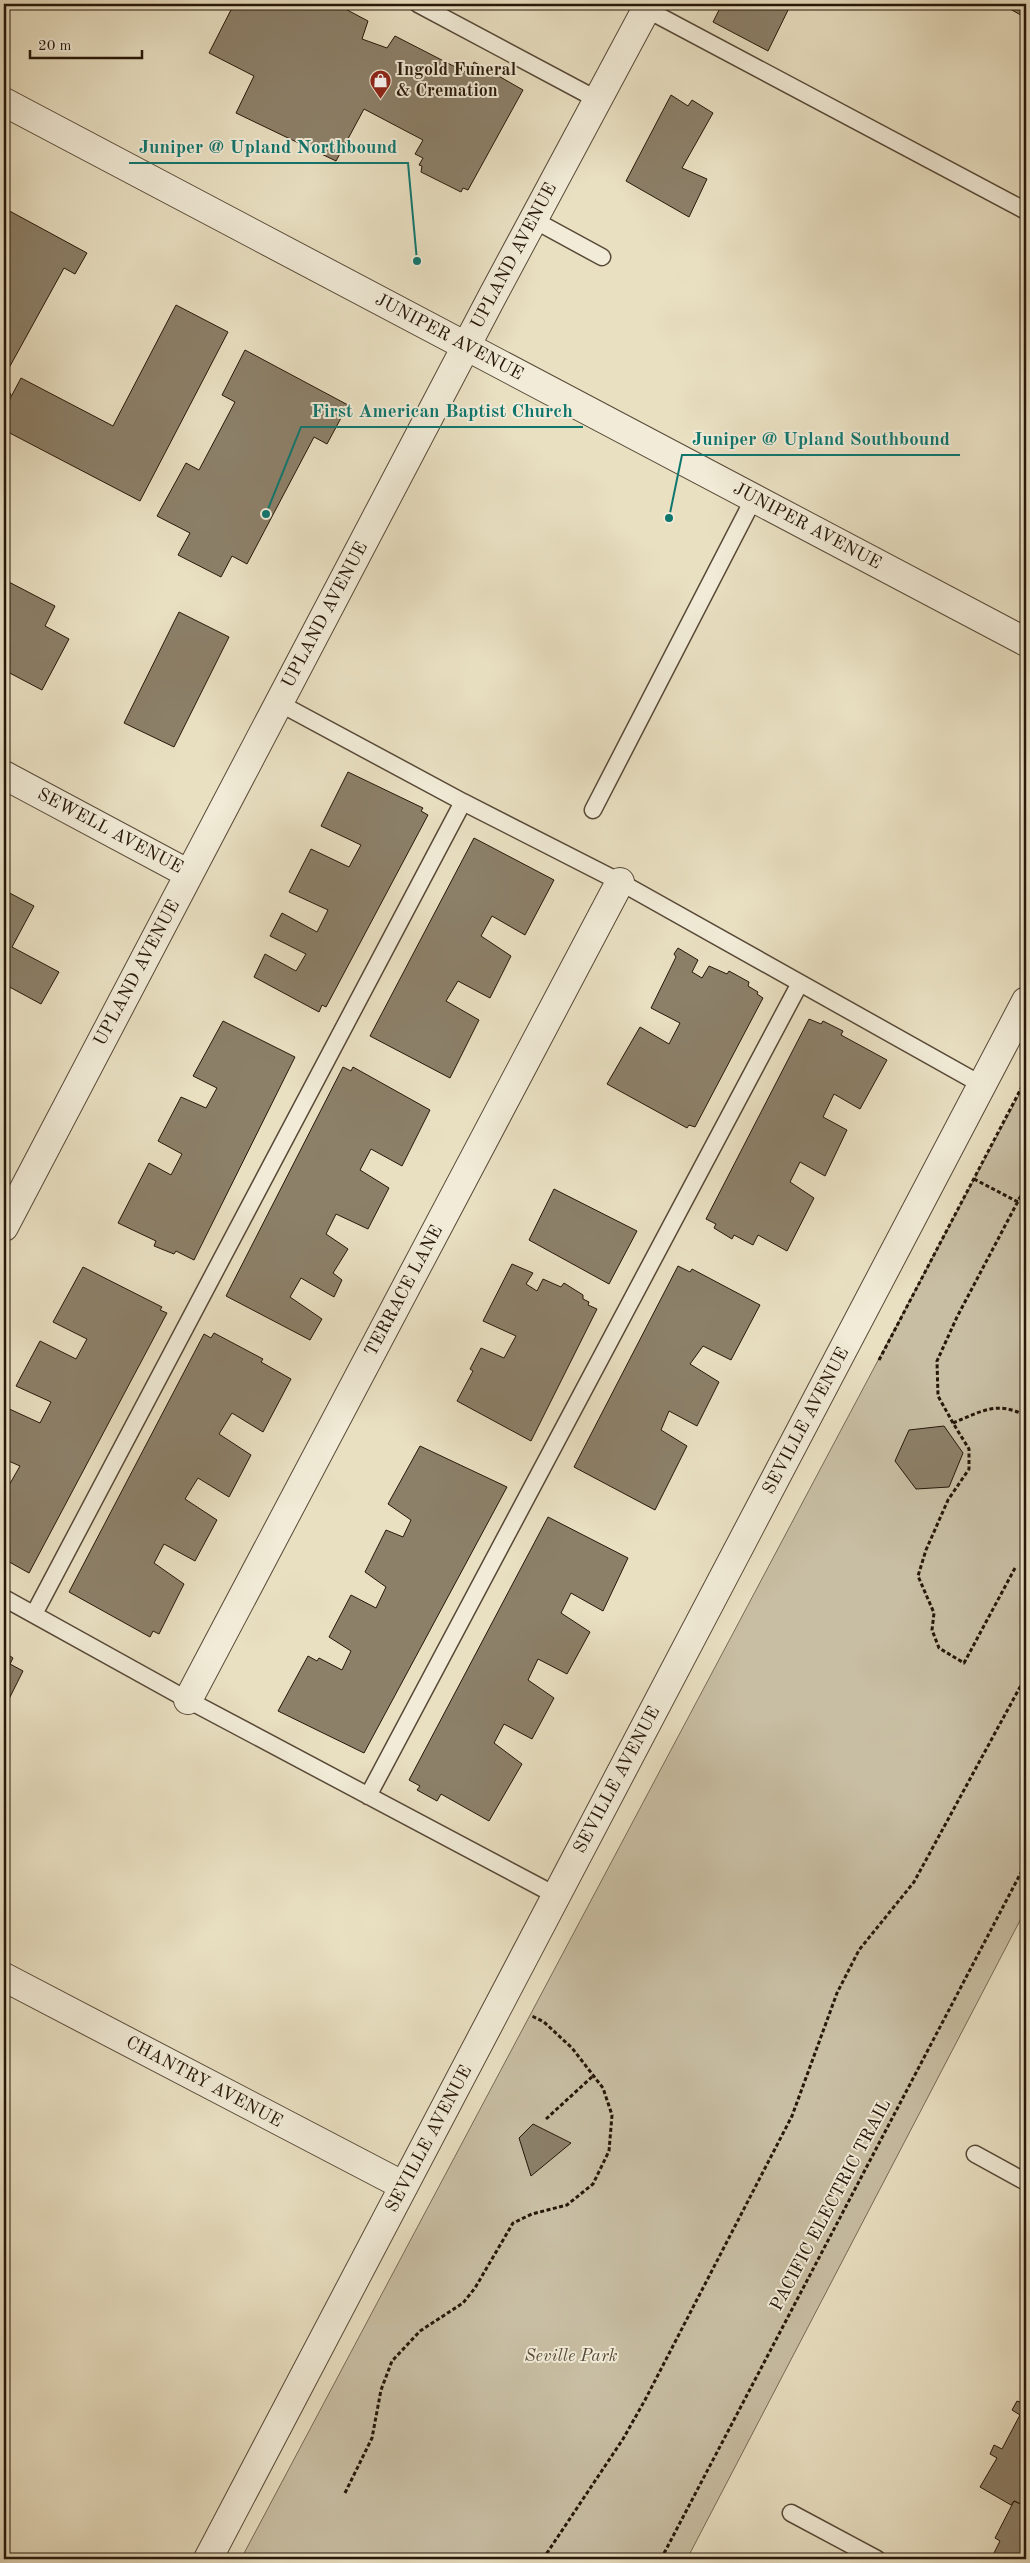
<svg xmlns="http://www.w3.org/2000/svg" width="1030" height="2563" viewBox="0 0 1030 2563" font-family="'Old Standard TT',serif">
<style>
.green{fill:#c8bea3;stroke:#786a56}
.building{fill:#8c8069;stroke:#271709}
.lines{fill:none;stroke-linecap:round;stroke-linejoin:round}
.service-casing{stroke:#584937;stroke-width:19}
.minor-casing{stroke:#584937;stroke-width:30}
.tertiary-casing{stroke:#584937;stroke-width:30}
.path{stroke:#271709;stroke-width:3;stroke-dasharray:4 2.5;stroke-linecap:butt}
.service{stroke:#f1ebd7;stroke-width:16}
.minor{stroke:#f1ebd7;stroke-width:28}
.tertiary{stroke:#f1ebd7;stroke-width:28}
.labels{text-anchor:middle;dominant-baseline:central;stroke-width:4;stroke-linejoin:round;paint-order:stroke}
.poi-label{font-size:18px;font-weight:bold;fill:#271709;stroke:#f1ebd7;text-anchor:start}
.street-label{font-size:18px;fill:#271709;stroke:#f1ebd7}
.park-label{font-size:18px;font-style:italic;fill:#574937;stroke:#f1ebd7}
.leader{fill:none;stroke:#0f766e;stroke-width:2}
.callout-dot{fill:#0f766e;stroke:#f1ebd7;stroke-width:2}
.callout-label{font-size:19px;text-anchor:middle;font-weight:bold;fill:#0f766e;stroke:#f1ebd7;stroke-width:4;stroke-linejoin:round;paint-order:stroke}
</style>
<rect width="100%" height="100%" fill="#e9e0c2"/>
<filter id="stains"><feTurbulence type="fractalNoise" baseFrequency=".004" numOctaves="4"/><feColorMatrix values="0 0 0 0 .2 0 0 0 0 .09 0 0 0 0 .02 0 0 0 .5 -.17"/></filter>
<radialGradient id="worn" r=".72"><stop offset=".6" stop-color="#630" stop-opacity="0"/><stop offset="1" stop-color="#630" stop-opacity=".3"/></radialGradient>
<path class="green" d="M1026,1082V1909L687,2559H241Z"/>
<path class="building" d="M234,4H336L368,21L362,39L387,48L395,36L469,74L474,62L523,90L468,190L463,188L461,192L421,172L422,166L419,165L423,158L415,154L423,140L364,109L336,161L236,113L254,76L209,53Z
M722,4H791L768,51L713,22Z
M1004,4H1026V18L1003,5Z
M671,95L688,106L692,100L713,113L682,168L707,179L689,217L626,181Z
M4,208L87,253L75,274L64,268L4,377Z
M176,305L228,332L140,501L4,430V410L21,378L113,426Z
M245,350L348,405L327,444L314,437L247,564L232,556L221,577L178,555L190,533L157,516L186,463L199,470L235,402L222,395Z
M4,391L11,394L4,407Z
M5,580L55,606L45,626L69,639L42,690L4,670Z
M179,612L229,637L174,747L124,723Z
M348,772L423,808L421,811L428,815L326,1007L322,1005L319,1012L254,977L265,954L296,971L306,954L270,936L282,913L317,932L328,910L289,892L311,849L349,867L361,845L321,826Z
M474,838L554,880L525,935L492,916L481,936L511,956L490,998L458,981L446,1001L479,1020L450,1078L370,1036Z
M4,890L34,906L12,947L59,972L41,1004L4,984Z
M678,948L698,960L692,972L702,978L709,966L727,974L729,971L749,982L748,986L758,992L757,994L763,998L695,1127L689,1125L687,1128L607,1084L640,1027L669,1044L680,1023L651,1008L676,957L674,954Z
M809,1019L821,1024L823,1021L843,1031L841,1035L887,1060L860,1109L834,1094L823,1117L847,1130L825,1176L800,1162L790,1182L814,1198L787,1251L758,1235L753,1245L734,1235L732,1239L714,1228L716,1224L706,1219Z
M223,1021L295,1057L194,1260L176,1251L174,1254L154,1246L156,1241L118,1223L149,1163L171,1175L182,1154L158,1141L181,1097L206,1108L217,1088L193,1076Z
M343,1067L351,1071L353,1067L430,1110L402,1166L371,1149L360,1170L389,1188L368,1229L336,1214L326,1234L348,1249L333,1273L342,1280L334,1297L301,1278L290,1297L322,1319L310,1340L226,1296Z
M554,1189L637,1231L609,1284L529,1240Z
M512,1264L533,1273L526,1284L537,1291L543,1279L561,1287L564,1283L583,1295V1299L589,1302L588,1305L597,1309L531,1441L457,1401L473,1371L470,1369L481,1348L504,1358L516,1336L483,1321Z
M678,1266L690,1272L692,1269L760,1305L731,1360L703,1346L690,1364L719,1382L697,1426L669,1411L661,1430L687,1446L655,1510L574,1467Z
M83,1267L162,1307L160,1310L167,1313L29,1573L4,1559V1486L8,1487L20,1466L4,1459V1409L5,1407L40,1423L51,1402L16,1386L40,1341L76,1359L87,1339L53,1322Z
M214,1333L263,1359L261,1362L291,1379L263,1432L232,1413L219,1434L251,1455L229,1497L198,1478L185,1499L217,1520L195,1561L164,1544L154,1563L184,1584L159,1634L153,1631L150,1637L69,1592L204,1334L211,1338Z
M944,1426L963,1453L949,1487L916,1489L895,1461L909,1430Z
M420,1446L507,1487L364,1753L278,1711L308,1656L317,1661L319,1658L342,1670L351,1651L329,1637L351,1595L376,1608L386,1587L365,1572L386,1530L403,1537L411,1520L388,1504Z
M548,1517L628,1558L603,1611L571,1593L561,1613L590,1632L567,1674L538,1659L528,1680L554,1698L532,1739L504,1724L494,1743L522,1764L489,1821L441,1794L437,1801L417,1790L420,1786L409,1780Z
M4,1652L13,1658L10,1664L23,1671L4,1709Z
M533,2124L571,2143L531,2176L519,2138Z
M1017,2401L1025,2404L1026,2402V2499L1023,2505L1014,2501L1011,2505L980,2487L997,2458L990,2454L994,2445L1002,2449L1020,2415L1012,2410Z
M1026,2499V2559H991L1000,2541L995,2538L1014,2501L1023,2505Z"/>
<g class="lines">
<defs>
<path id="service" d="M418,4L598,100
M646,9L1026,211
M534,220L602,257
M279,703L463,802L620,882L982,1085
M593,810L754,498
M4,1598L188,1700L557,1896
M34,1614L463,802
M368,1796L800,983
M975,2154L1026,2182
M791,2513L877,2559"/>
<path id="minor" d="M4,775L189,874
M4,1227L493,295L649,4
M188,1700L620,882
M4,1977L404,2186
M208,2559L1026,1001"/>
<path id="tertiary" d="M4,102L1026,642"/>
</defs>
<use href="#service" class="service-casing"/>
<use href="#minor" class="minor-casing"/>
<use href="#tertiary" class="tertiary-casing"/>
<path class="path" d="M974,1179L1018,1202
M879,1360L1026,1079
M953,1423L938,1396L937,1361L957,1317L1026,1186
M1015,1568L964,1663L939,1648L932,1630L934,1613L918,1576L926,1550L948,1500L969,1469V1449L953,1423C980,1412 997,1400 1026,1416
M546,2119L594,2075
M345,2493L372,2438L381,2390L392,2361L420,2331L463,2303L475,2288L513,2223L532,2214L567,2205L593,2184L609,2151L612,2115L603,2088L572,2048L544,2022L532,2016
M543,2559L623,2439L645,2400L792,2116L837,1993L859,1950L914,1882L1026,1676
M661,2559L1026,1863"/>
<use href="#service" class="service"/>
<use href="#minor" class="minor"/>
<use href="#tertiary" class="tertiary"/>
</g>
<defs>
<symbol id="shop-pin" viewBox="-11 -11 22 30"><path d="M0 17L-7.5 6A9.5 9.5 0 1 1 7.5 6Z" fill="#8f2418" stroke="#f1ebd7"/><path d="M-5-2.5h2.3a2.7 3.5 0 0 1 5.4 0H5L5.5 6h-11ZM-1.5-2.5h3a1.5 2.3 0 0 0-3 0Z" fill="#fff"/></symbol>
</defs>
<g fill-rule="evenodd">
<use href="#shop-pin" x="368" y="68" width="25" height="34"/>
</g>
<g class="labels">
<g class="poi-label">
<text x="396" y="70">Ingold Funeral<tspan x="396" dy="21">&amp; Cremation</tspan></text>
</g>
<g class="street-label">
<text transform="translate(514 256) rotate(-62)">UPLAND AVENUE</text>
<text transform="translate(449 337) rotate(28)">JUNIPER AVENUE</text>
<text transform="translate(807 526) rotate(28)">JUNIPER AVENUE</text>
<text transform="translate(325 615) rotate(-62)">UPLAND AVENUE</text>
<text transform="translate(110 831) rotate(28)">SEWELL AVENUE</text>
<text transform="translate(137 973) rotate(-62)">UPLAND AVENUE</text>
<text transform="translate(404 1291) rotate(-62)">TERRACE LANE</text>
<text transform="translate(806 1421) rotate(-62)">SEVILLE AVENUE</text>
<text transform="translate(617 1780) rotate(-62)">SEVILLE AVENUE</text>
<text transform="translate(204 2082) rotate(28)">CHANTRY AVENUE</text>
<text transform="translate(429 2139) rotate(-62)">SEVILLE AVENUE</text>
<text transform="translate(831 2205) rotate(-62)">PACIFIC ELECTRIC TRAIL</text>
</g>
<g class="park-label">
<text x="571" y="2356">Seville Park</text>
</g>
</g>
<path class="leader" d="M417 261L408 163H129M266 514L301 427H583M669 518L682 455H960"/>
<g class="callout-dot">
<circle cx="417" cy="261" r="5"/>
<circle cx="266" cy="514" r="5"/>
<circle cx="669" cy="518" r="5"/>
</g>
<g class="callout-label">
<text x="268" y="153">Juniper @ Upland Northbound</text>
<text x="442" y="417">First American Baptist Church</text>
<text x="821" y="445">Juniper @ Upland Southbound</text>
</g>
<rect width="1030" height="2563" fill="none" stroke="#e9e0c2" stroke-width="20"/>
<rect x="5" y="5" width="1020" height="2553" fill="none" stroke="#271709" stroke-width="2.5"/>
<rect x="10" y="10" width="1010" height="2543" fill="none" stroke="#271709"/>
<path d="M30 50v8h112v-8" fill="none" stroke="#271709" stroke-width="2.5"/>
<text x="38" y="50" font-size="15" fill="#271709" stroke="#f1ebd7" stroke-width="4" paint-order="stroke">20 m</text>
<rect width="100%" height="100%" filter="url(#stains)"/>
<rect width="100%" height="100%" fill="url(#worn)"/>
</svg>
